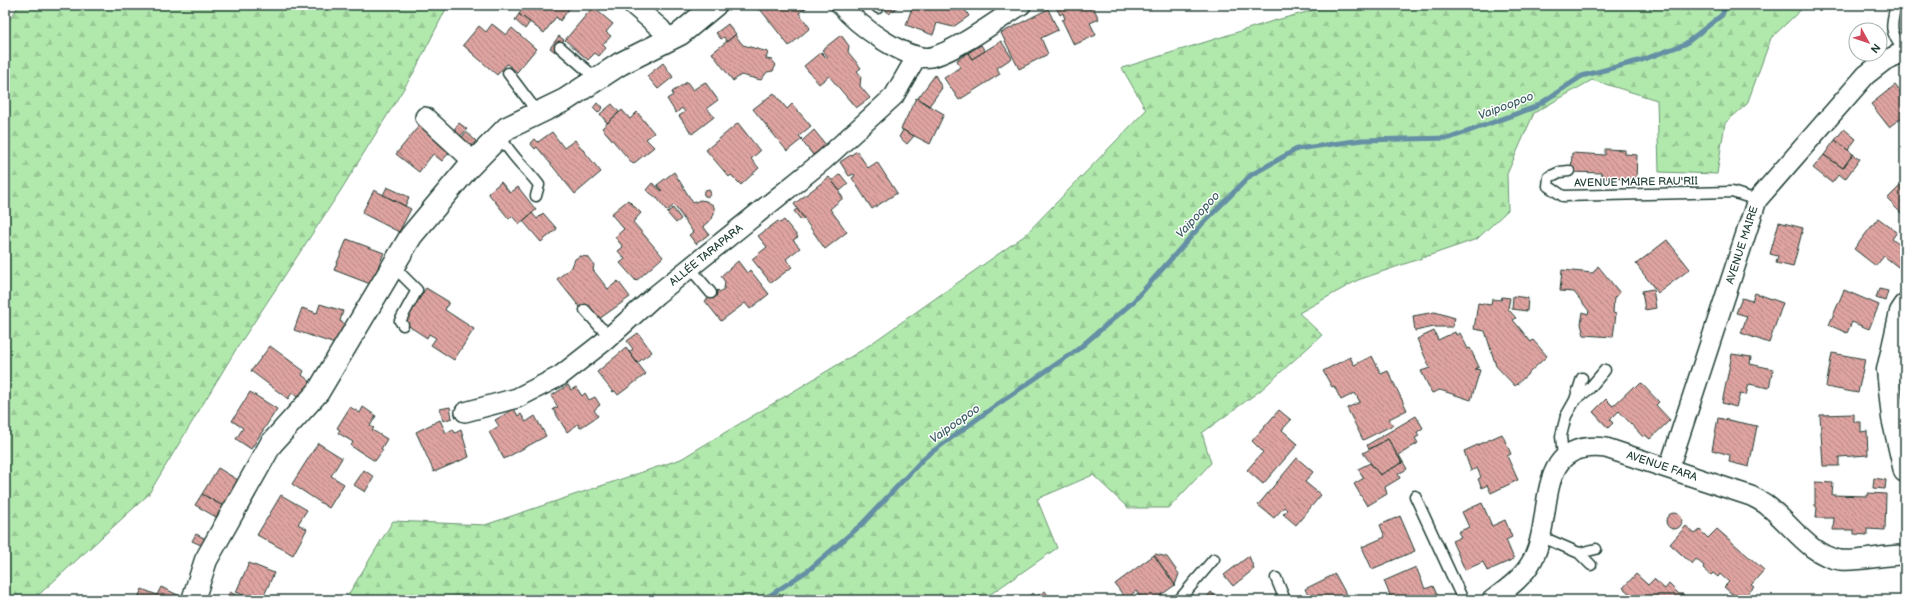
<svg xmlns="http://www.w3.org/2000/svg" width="1910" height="605" viewBox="0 0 1910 605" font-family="'Balsamiq Sans',sans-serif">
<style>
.forest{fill:url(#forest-firs);stroke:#689370}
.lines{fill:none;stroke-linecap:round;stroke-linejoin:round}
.stream{stroke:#658fa4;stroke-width:5}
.building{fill:url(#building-back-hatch);stroke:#1f3d34}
.service-casing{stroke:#1f3d34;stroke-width:13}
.minor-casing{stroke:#1f3d34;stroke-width:22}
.secondary-casing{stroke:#1f3d34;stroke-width:25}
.service{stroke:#fff;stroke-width:10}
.minor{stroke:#fff;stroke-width:19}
.secondary{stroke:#fff;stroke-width:22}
.labels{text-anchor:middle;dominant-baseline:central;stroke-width:3;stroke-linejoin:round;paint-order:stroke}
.street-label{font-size:11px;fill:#1f3d34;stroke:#fff}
.water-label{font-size:12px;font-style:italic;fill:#3c5f63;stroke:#fff}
</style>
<defs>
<pattern id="forest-firs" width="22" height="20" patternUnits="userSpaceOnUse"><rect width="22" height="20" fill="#b1e9ad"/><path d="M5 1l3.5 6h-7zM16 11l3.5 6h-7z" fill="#98c995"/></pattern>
<pattern id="building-back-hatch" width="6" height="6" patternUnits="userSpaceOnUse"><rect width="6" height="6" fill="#dea3a0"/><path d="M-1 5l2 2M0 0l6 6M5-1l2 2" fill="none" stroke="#b38683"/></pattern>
</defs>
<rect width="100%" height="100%" fill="#fff"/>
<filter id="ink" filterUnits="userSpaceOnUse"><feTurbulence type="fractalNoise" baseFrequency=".025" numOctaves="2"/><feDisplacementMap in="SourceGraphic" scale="8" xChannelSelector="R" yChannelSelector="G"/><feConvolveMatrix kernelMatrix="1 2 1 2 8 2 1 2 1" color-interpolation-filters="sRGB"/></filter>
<g filter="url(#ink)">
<path class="forest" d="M19,5H448L414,72L341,190L235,351L148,495L33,600H5V27Z
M1333,5H1806L1771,38L1747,104L1725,123L1717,174L1659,172L1657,100L1592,80L1534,113L1507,174L1508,210L1477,239L1358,280L1299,313L1322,335L1261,390L1202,433L1211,463L1169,508H1128L1093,475L1037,499L1057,548L982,600H345L393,521L485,525L681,459L862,350L1024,236L1146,110L1122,68L1273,21Z"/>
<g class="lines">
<path class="stream" d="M763,600L810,569L862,524L925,457L995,406L1077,350L1134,301L1202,224L1251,175L1297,149L1362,140L1450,138L1535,107L1582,76L1642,60L1685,44L1722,15L1726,5"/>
</g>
<path class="building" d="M525,5H572L560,21L556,17L544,33L519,14Z
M754,5H810L799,13L810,28L789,46L760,9L758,10Z
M882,5H900L889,14Z
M913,5H962L969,16L953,27L937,23L933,35L906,25Z
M1055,5H1082L1080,8L1086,5H1092L1099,19L1090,23L1096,35L1074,45L1062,20L1065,19L1063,13L1060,15Z
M593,7L613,24L606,32L611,36L603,45L606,48L599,56L595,53L588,60L565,40Z
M1048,9L1058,30L1041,38L1048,54L1019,69L1001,33Z
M519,14L530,22L525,29L515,20Z
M492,24L506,35L512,28L536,49L517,72L507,64L497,75L463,45L479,26L486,32Z
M728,24L736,34L727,42L724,37L721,39L716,33Z
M735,35L743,45L768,52L766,59L772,60L776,65L773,71L767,72L761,80L741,75L733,81L712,53Z
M841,35L849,46L848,52L861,68L857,71L861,76L860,86L870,98L856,108L829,76L819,84L804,66L821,52L827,58L828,57L822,50Z
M559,36L564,40L555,52L550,48Z
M1001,41L1012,58L997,68L1000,74L959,100L944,78L960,67L957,60L968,53L972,59Z
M981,45L985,51L972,59L968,53Z
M663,63L673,77L658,89L647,76Z
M935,75L942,88L929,106L918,98Z
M687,82L693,90L705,82L718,100L707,108L714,117L692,134L679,116L685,112L682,108L676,113L667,99L673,95L672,92Z
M1895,85L1905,97V115L1889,127L1871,104Z
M774,93L787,109L792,104L811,126L799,136L802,139L787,151L753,109Z
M916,98L944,114L930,144L901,129Z
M597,103L603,107L598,113L593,108Z
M612,104L619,112L607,123L600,114Z
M622,110L630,119L637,112L654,133L646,139L654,147L633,164L602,128Z
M423,121L454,147L442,161L433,154L419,172L396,154Z
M459,123L467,129L459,138L452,132Z
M738,123L760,151L751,159L759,168L741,185L731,175L729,177L706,150Z
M1844,129L1856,139L1848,150L1835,140Z
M814,130L826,145L813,155L802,141Z
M903,130L914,136L907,144L899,137Z
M466,132L476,141L471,147L461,139Z
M552,132L564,148L575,140L601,172L575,194L537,147L535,149L530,143L535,139L538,142Z
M1835,140L1853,154L1843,168L1824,155Z
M1605,149L1625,150V154L1637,155L1636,179L1602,178V173L1571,172L1572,153L1605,155Z
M857,151L868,168L877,162L897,193L872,209L852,178L855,176L854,174L849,176L840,162Z
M1853,154L1860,159L1845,179L1839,174L1832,183L1813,168L1824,155L1843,168Z
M674,172L693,203L700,200L706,201L713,205L715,210L712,219L703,226L709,234L696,244L689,235L693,232L674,205L667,211L657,198L646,190L652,183L662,191L657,185Z
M840,174L848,184L840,191L832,181Z
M829,177L840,191L839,192L843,198L830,209L847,232L825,249L794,204Z
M1905,181V217L1887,199Z
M501,182L510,193L518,187L536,210L519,224L512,216L509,219L488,193Z
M387,187L409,197L405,206L383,195Z
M703.5 193a3.5 3.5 0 1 1 7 0a3.5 3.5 0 1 1-7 0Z
M374,190L411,209L399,232L362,213Z
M628,200L641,213L633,222L663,257L636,281L620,263L625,259L618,251L623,247L615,237L624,229L611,214Z
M673,208L681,219L676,223L667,213Z
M797,209L804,218L801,220L794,211Z
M532,213L537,219L543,213L557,229L541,242L523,221Z
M1878,218L1897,232L1892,239L1905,249V259L1898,267L1884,256L1876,266L1854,249Z
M784,220L798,237L793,240L800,248L786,259L792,267L771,283L752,259L767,247L758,236L778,221L780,223Z
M1779,222L1803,228L1793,267L1776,263L1778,256L1770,254Z
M347,239L384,253L378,267L385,270L378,287L334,270Z
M1667,240L1690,269L1658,293L1636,264Z
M580,256L588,257L594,265L593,270L608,289L618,281L630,297L599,319L588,305L582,310L557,279L572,267L575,259Z
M738,261L747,273L750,270L769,294L750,309L745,303L721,321L705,301L718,290L720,292L724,289L725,282L721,276Z
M1598,266L1620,293L1614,298L1613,313L1616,314L1613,337L1584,335L1581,324L1583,312L1588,314L1589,311L1574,292L1560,291L1562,270L1593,273Z
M426,288L449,302L445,310L474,329L454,360L431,345L436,338L429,334L427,338L404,323Z
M1653,289L1656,308L1645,310L1642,291Z
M1879,289L1888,291L1885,301L1876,298Z
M1844,290L1879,305L1869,329L1852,322L1847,333L1829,325Z
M1755,293L1783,303L1769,343L1741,333L1747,316L1736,313L1742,298L1752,301Z
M1513,296L1528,298L1527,311L1512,309Z
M1502,297L1510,298L1508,309L1516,318L1513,320L1531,342L1533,340L1547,356L1515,386L1496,366L1485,331L1474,329L1478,303L1491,305L1492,299L1501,300Z
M320,304L343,311L340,321L345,324L338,345L294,330L302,308L317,313Z
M1435,312L1455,318L1452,327H1434L1415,331L1413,316Z
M1434,331L1438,340L1455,332L1456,335L1460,333L1468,349L1470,348L1479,367L1475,369L1480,370L1471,400L1440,390L1432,393L1421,371L1430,368L1417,339Z
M638,333L652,352L637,363L629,352L633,349L627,341Z
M270,346L304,371L302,375L312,383L300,399L292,393L288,399L251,371Z
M626,348L646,374L618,395L615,391L613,392L597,372Z
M1832,353L1865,359L1858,393L1826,387Z
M1732,354L1751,357L1750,364L1773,369L1769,388L1749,384L1746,395L1740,394L1736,407L1722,403Z
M1372,356L1381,374L1388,371L1407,410L1389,419L1393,425L1363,440L1347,408L1360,402L1355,393L1341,400L1334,386L1332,387L1323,371L1350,357L1354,365Z
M1641,383L1659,402L1656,405L1670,420L1650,439L1645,435L1643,437L1619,411L1610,420L1613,423L1608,428L1593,412L1606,399L1613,406L1634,386L1636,388Z
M568,385L571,390L576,387L582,396L585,393L589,400L595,397L600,405L594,410L598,416L580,428L578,424L567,432L553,409L558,407L551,396Z
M250,392L277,409L251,449L236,439L243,428L232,421Z
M350,407L360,413L363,407L376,416L370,426L374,428L372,430L387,439L381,449L383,450L375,461L351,446L353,442L338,433L340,430L337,428Z
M450,407L452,418L443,421L440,409Z
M514,409L518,416L521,414L526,422L535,416L546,436L504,459L489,432L499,426L495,420Z
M1279,410L1291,420L1282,430L1298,444L1263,484L1247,470L1263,452L1252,441Z
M1854,414V422H1861V432L1867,431L1868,455L1839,457V466H1823L1820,415Z
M1416,416L1423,428L1417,432L1419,436L1415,438L1418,443L1399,455L1407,469L1398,474L1400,478L1385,487L1387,494L1367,506L1354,484L1364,478L1358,469L1370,463L1380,475L1402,463L1388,439L1369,449L1367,445Z
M1718,418L1757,426L1749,467L1729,462L1730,455L1712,450Z
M440,420L446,433L453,429L455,433L461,430L469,457L434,472L416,432Z
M1502,434L1511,454L1507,456L1518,480L1491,493L1487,485L1482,488L1478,479L1481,477L1477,468L1471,471L1464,451Z
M1388,439L1402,463L1380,475L1363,453Z
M318,443L342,458L331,476L344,484L329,508L292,484Z
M1297,458L1313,472L1305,482L1321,495L1296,525L1283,514L1287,510L1284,507L1274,518L1258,505Z
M218,468L238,480L223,506L202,494Z
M364,470L374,477L365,492L354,485Z
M1874,478L1886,480L1885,489L1873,488Z
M1815,482L1833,483L1832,495L1868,496V493L1886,494L1885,530L1867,529V535L1854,534V530H1833L1834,518H1816L1817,507L1815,506Z
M202,494L223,506L216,517L195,505Z
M281,495L307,510L298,524L307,529L293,555L257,535Z
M1482,503L1492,526L1505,520L1512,537L1506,540L1514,559L1487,571L1483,562L1465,570L1452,541L1461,537L1458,532L1469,527L1462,512Z
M1666 521a8 8 0 1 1 16 0a8 8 0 1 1-16 0Z
M1400,516L1415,551L1372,569L1362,547L1385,537L1380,525Z
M1686,526L1695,534L1700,530L1708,538L1717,529L1764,570L1751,585L1754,587L1742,600H1739L1724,587L1729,582L1720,574L1718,577L1713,573L1711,575L1703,568L1704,566L1696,559L1692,564L1670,544Z
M196,534L206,539L203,546L192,541Z
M1155,554L1167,557L1179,574L1175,585L1154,555Z
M1154,555L1175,585L1154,600H1142L1136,591L1126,599L1115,584Z
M1249,556L1254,569L1233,586L1224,575Z
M249,563L274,573L262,600H255L236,592Z
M1416,567L1425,589L1433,586L1438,597L1431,600H1392L1384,581Z
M1335,574L1346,594L1341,596L1343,600H1303L1309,597L1305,589Z
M1636,574L1648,585L1654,579L1665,589L1669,584L1679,594H1683L1686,600H1637L1623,588Z
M161,587L180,596L179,600H137L142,589L157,595Z
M1045,591L1051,600H1023L1033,593L1036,597Z
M230,592L241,598L240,600H225Z
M1211,592L1220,600H1204Z"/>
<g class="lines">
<defs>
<path id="service" d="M875,5L878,8
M1896,5C1890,28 1890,32 1904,51
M560,47L597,79
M508,73L538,113
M500,136C510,155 526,168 539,185L536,196
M1569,171L1560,172L1549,177L1548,186L1563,196L1732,192L1757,200
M393,266L417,290L400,321L403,325
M690,268L711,293
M585,310L600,327L611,335
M1575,400L1589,389L1605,370
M1563,457L1561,436L1566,416L1575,400L1582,378
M1415,496L1463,600
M1540,536L1579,553L1596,549
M1579,553L1591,565
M1276,578L1285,600
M1179,600L1214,559"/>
<path id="minor" d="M633,5L660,28L669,39
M841,5C856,24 907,62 931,57C955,52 999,19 1021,5
M425,117L474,162
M465,412L517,398L560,376L606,340L656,295L824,160L894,96L917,56
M1669,468L1757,200L1866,75L1884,61L1905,51
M1492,600C1507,589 1524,577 1533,559C1555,516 1532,439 1606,448L1751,496C1757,499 1764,502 1769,507C1792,525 1809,555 1840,560C1862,562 1884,554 1905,555"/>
<path id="secondary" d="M1905,306L1901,312L1888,370L1893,418L1905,471
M193,600L206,560L271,444L318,392L411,236L466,170L507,128L565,100L620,64L680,34L715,5"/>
</defs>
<use href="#service" class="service-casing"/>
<use href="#minor" class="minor-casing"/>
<use href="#secondary" class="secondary-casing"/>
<use href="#service" class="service"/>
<use href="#minor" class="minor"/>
<use href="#secondary" class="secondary"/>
</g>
</g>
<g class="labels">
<g class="street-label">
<text transform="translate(1636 182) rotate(-1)">AVENUE MAIRE RAU'RII</text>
<text transform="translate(1742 245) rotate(-72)">AVENUE MAIRE</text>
<text transform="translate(706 255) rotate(-39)">ALLÉE TARAPARA</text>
<text transform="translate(1662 466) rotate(18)">AVENUE FARA</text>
</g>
<g class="water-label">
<text transform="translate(1506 106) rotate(-21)">Vaipoopoo</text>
<text transform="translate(1198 215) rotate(-47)">Vaipoopoo</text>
<text transform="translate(955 424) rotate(-35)">Vaipoopoo</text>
</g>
</g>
<rect width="1910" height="605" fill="none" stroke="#fff" stroke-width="20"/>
<rect x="10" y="10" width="1890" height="585" fill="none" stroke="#1f3d34" stroke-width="1.5" filter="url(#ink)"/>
<g transform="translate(1868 42) rotate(130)"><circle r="19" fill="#ffffff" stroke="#a5b1ae"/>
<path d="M0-3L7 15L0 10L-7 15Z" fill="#d1495b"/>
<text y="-6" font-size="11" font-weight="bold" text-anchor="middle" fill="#1f3d34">N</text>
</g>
</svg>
